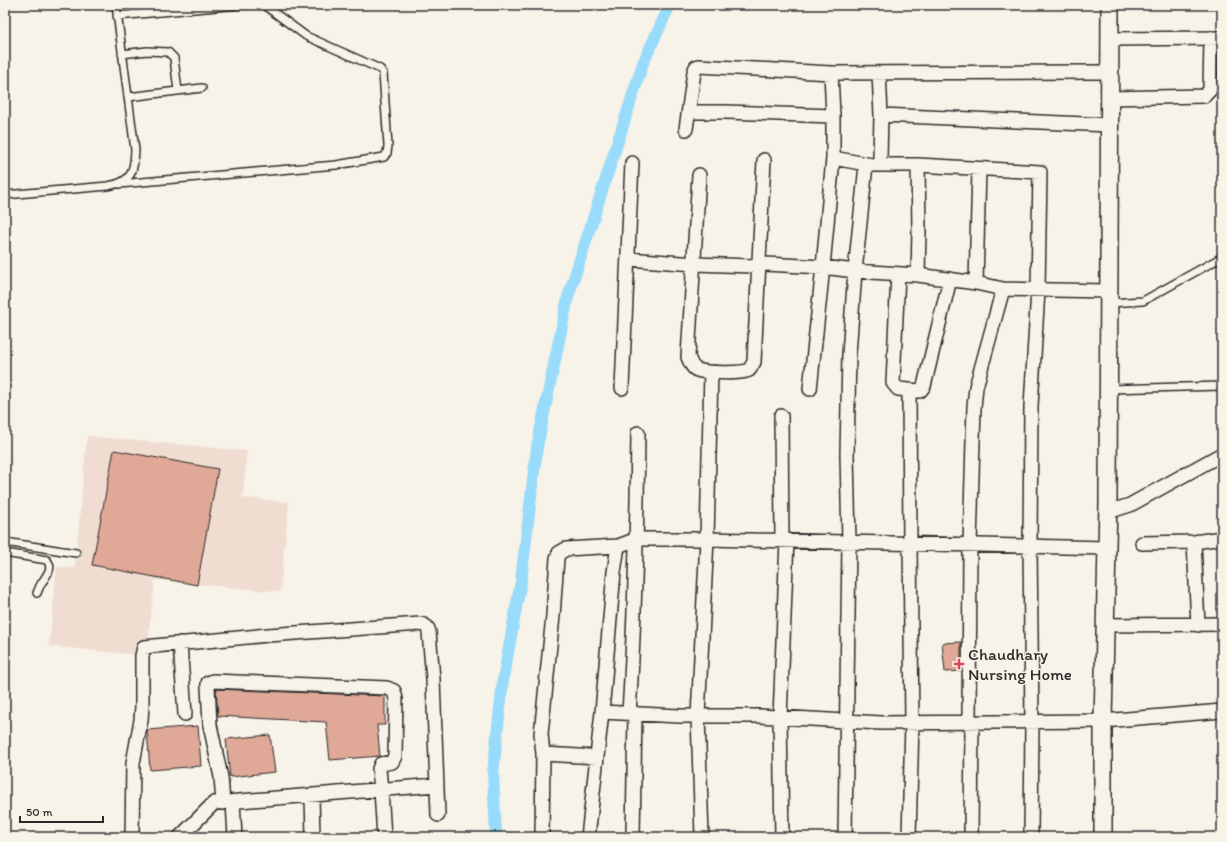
<svg xmlns="http://www.w3.org/2000/svg" width="1227" height="842" viewBox="0 0 1227 842" font-family="Itim,sans-serif">
<style>
.built{fill:#f0dcd0}
.lines{fill:none;stroke-linecap:round;stroke-linejoin:round}
.canal{stroke:#98dbfa;stroke-width:12}
.building{fill:#e0a897;stroke:#2b2b2b}
.service-casing{stroke:#2b2b2b;stroke-width:10}
.minor-casing{stroke:#2b2b2b;stroke-width:16}
.tertiary-casing{stroke:#2b2b2b;stroke-width:20}
.service{stroke:#f7f3e8;stroke-width:7}
.minor{stroke:#f7f3e8;stroke-width:13}
.tertiary{stroke:#f7f3e8;stroke-width:17}
.poi-dot{fill:#d1495b;stroke:#f7f3e8;stroke-width:1.5}
.labels{text-anchor:middle;dominant-baseline:central;stroke-width:3;stroke-linejoin:round;paint-order:stroke}
.poi-label{font-size:17px;fill:#2b2b2b;stroke:#f7f3e8;text-anchor:start}
</style>
<rect width="100%" height="100%" fill="#f7f3e8"/>
<filter id="ink" filterUnits="userSpaceOnUse"><feTurbulence type="fractalNoise" baseFrequency=".025" numOctaves="2"/><feDisplacementMap in="SourceGraphic" scale="8" xChannelSelector="R" yChannelSelector="G"/><feConvolveMatrix kernelMatrix="1 2 1 2 8 2 1 2 1" color-interpolation-filters="sRGB"/></filter>
<g filter="url(#ink)">
<path class="built" d="M87,436L247,451L243,498L289,502L280,592L155,580L146,656L49,646L57,567L75,568Z"/>
<g class="lines">
<path class="canal" d="M496,837L493,773L503,681L521,581L537,447L568,297L643,63L670,5"/>
</g>
<path class="building" d="M114,450L218,469L197,585L92,565Z
M961,642V671L945,672L942,643Z
M216,689L385,696V725H377L380,756L330,760L326,722L218,716Z
M198,726L201,766L150,770L147,730Z
M270,735L275,772L230,777L226,739Z"/>
<g class="lines">
<defs>
<path id="service" d="M117,16L239,5
M122,54L147,51L168,52L174,58L178,91
M128,97L202,88
M119,184L336,165L384,157L387,153L388,146L383,73L380,69L306,36L264,5
M5,195L108,186C132,182 134,172 135,150L116,5
M1109,303L1143,301L1222,257
M1108,389L1222,386
M5,542L76,553
M5,553L47,560C53,568 48,573 43,581C40,584 39,589 37,593"/>
<path id="minor" d="M1109,39L1222,38
M831,73L833,116V158L823,267L855,271L918,275L976,283L1003,289L1109,291
M1109,98L1204,96L1210,90L1211,38
M689,112H726L833,116
M881,115L1109,125
M686,129L694,72L696,67L698,66L831,73L1109,72
M833,158L872,165C877,165 879,163 880,158L881,115L879,73
M876,165H918L1040,172L1038,290L1031,406L1030,546L1032,722L1031,837
M699,175L688,357C690,362 692,368 697,370C705,373 742,374 749,370C751,368 752,365 754,362L764,160
M628,259L695,264L752,266L765,264L823,267L810,389
M898,274L893,383L898,389L920,391L924,386L950,279
M918,275L919,230L918,165
M976,283L979,169
M622,388L632,163
M781,416L782,540
M1108,512L1130,505L1222,454
M1194,542L1198,625
M1142,543L1194,542L1222,538
M1105,625L1222,624
M180,643L185,714
M602,712L679,716H759L881,723L1103,721L1222,711
M629,713C635,619 637,526 638,433
M969,722L970,545L974,407L976,387L1003,289
M543,754L541,734L553,616L557,558L559,553L566,549L618,546L637,539H707L1107,548
M312,796L313,837
M233,802L235,837
M223,803L221,777L210,725L208,686V683L213,681L387,688L394,691L396,699L395,756L392,762L381,764L379,769L381,790L384,837
M132,837L133,763L141,720L142,706V656L144,647L268,635L420,624C426,625 428,627 429,632L433,679L438,815
M180,837L214,803L436,785
M542,837L543,754L597,757
M588,837L602,712L614,572L618,546
M633,837L635,713
M702,837L698,716L707,539L711,372
M782,837L780,718L787,540
M845,837L849,542L847,455L849,354L855,271L866,165
M909,837L912,723L910,543L909,391
M971,837L972,722"/>
<path id="tertiary" d="M1103,837V721L1108,503L1110,5"/>
</defs>
<use href="#service" class="service-casing"/>
<use href="#minor" class="minor-casing"/>
<use href="#tertiary" class="tertiary-casing"/>
<use href="#service" class="service"/>
<use href="#minor" class="minor"/>
<use href="#tertiary" class="tertiary"/>
</g>
</g>
<path class="poi-dot" d="M957 658h4v4h4v4h-4v4h-4v-4h-4v-4h4z"/>
<g class="labels">
<g class="poi-label">
<text x="968" y="654">Chaudhary<tspan x="968" dy="20">Nursing Home</tspan></text>
</g>
</g>
<rect width="1227" height="842" fill="none" stroke="#f7f3e8" stroke-width="20"/>
<rect x="10" y="10" width="1207" height="822" fill="none" stroke="#2b2b2b" stroke-width="1.5" filter="url(#ink)"/>
<path d="M20 816v6h83v-6" fill="none" stroke="#2b2b2b" stroke-width="2"/>
<text x="26" y="816" font-size="12" fill="#2b2b2b" stroke="#f7f3e8" stroke-width="3" paint-order="stroke">50 m</text>
</svg>
